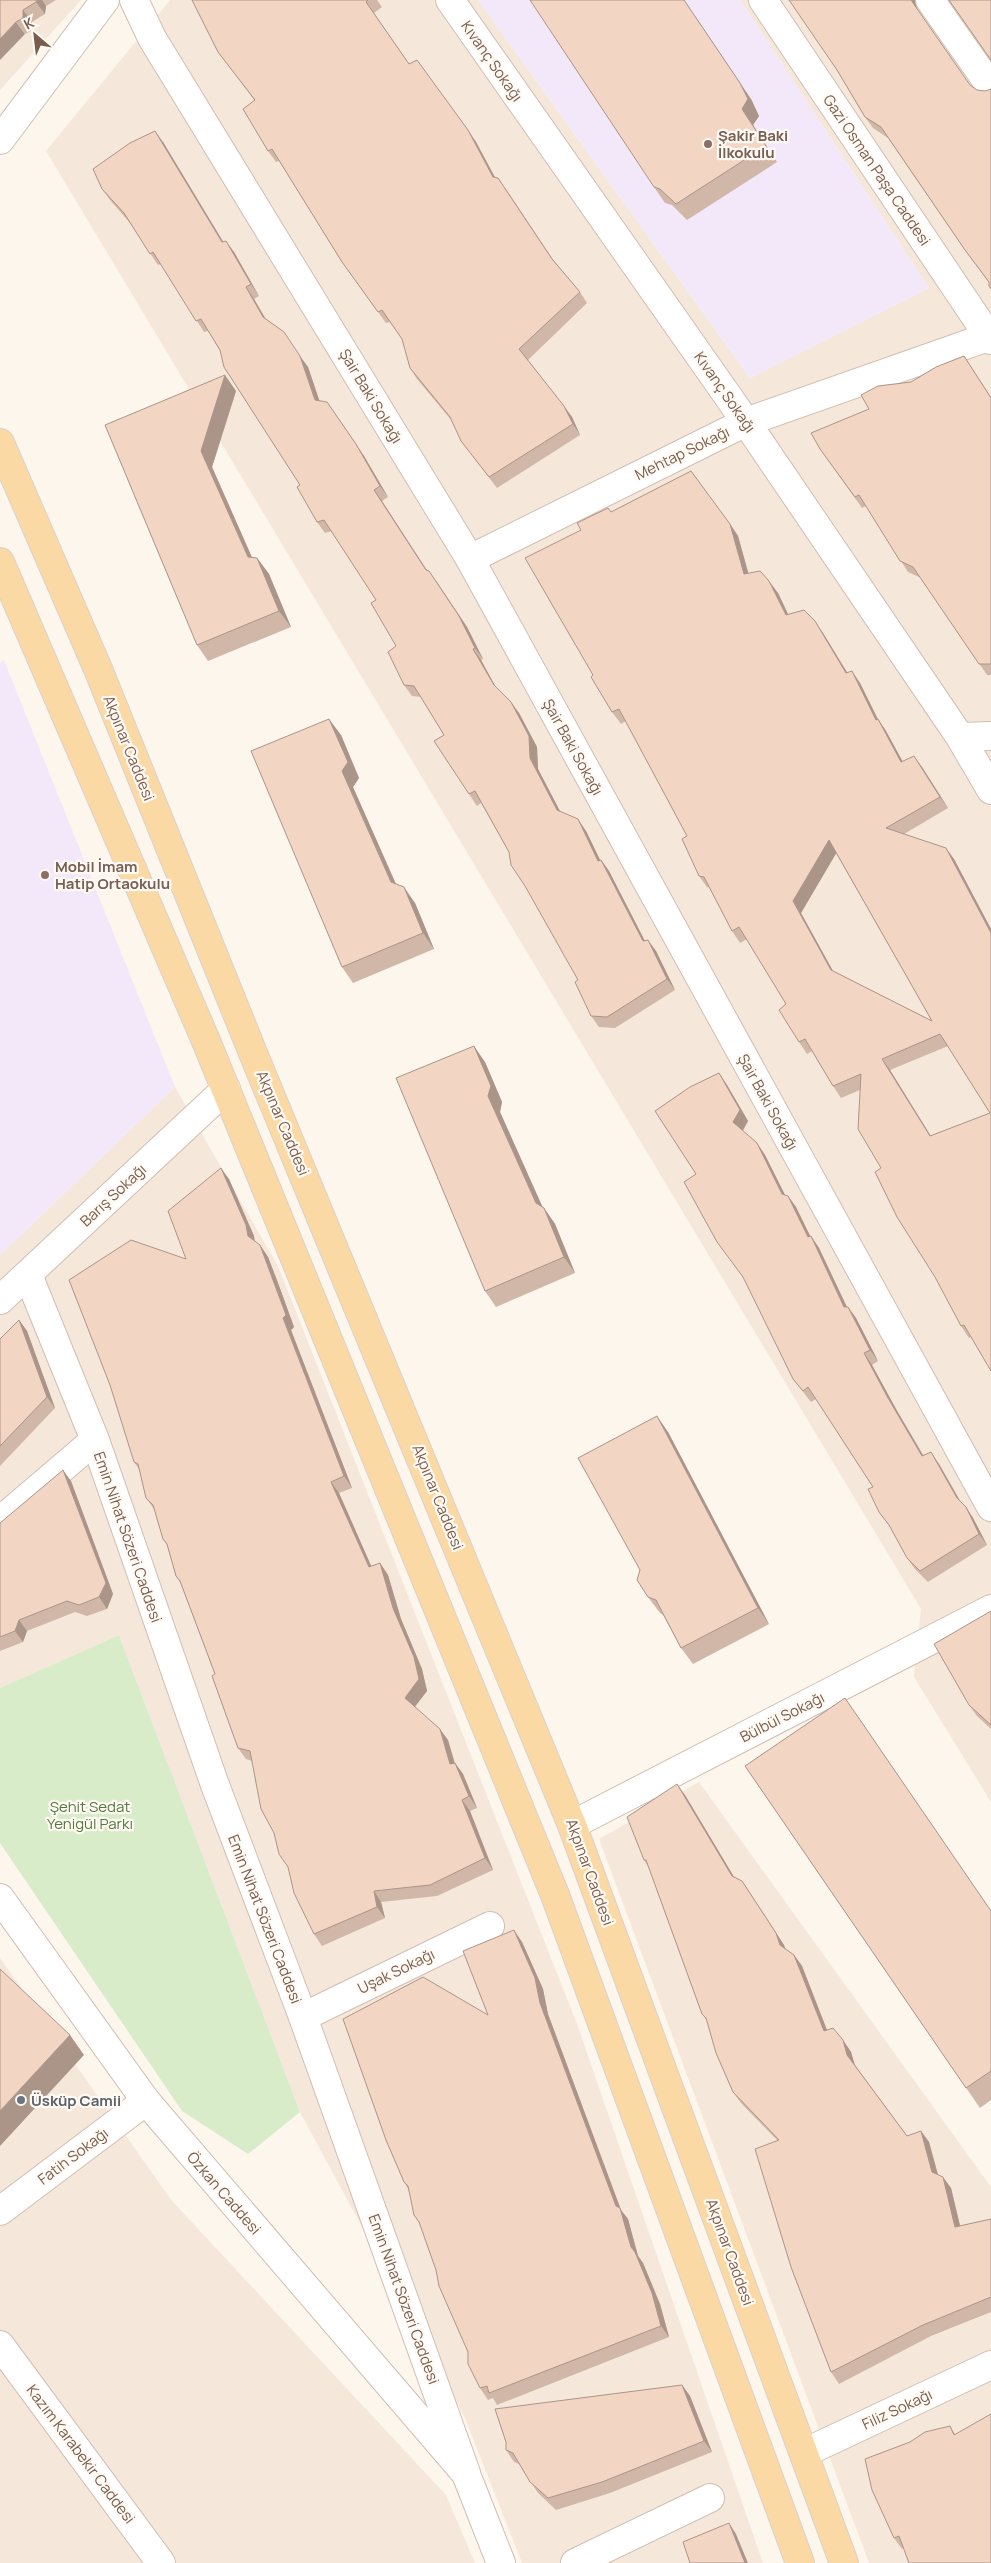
<svg xmlns="http://www.w3.org/2000/svg" width="991" height="2563" viewBox="0 0 991 2563" font-family="Manrope,sans-serif">
<style>
.residential{fill:#f5e8da}
.education{fill:#f3e8fa}
.green{fill:#d8ecc9}
.lines{fill:none;stroke-linecap:round;stroke-linejoin:round}
.minor-casing{stroke:#d1beb0;stroke-width:30}
.tertiary-casing{stroke:#d1beb0;stroke-width:30}
.primary-casing{stroke:#dad1cd;stroke-width:30}
.minor{stroke:#fff;stroke-width:28}
.tertiary{stroke:#fff;stroke-width:28}
.primary{stroke:#fbd9a5;stroke-width:28}
.wall{fill:#d1b7a8;fill-rule:evenodd}
.shaded-wall{fill:#aa9588}
.building{fill:#f3d5c3;stroke:#aa9588;fill-rule:evenodd}
.education-dot{fill:#8d6e63;stroke:#fffaf3;stroke-width:2}
.worship-dot{fill:#6b7280;stroke:#fffaf3;stroke-width:2}
.labels{text-anchor:middle;dominant-baseline:central;stroke-width:4.5;stroke-linejoin:round;paint-order:stroke}
.street-label{font-size:15px;fill:#7a5c4d;stroke:#fffaf3}
.education-label{font-size:15px;font-weight:bold;fill:#785e54;stroke:#fffaf3;text-anchor:start}
.park-label{font-size:15px;fill:#537a41;stroke:#fffaf3}
.worship-label{font-size:15px;font-weight:bold;fill:#5b616d;stroke:#fffaf3;text-anchor:start}
</style>
<rect width="100%" height="100%" fill="#fdf6ec"/>
<path class="residential" d="M0,0H81L0,90Z
M170,0H478L750,378L929,288L740,0H991V1802L914,1677L921,1609L46,151Z
M175,1087L278,1266L577,2024L763,2563H522L465,2418L300,2112L119,1635L0,1688V1255Z
M699,1782L991,2187V2563H869L599,1839Z
M0,1958L172,2201L446,2495L475,2563H0Z"/>
<path class="education" d="M478,0H740L929,288L750,378Z
M4,660L175,1087L0,1255V663Z"/>
<path class="green" d="M119,1635L300,2112L248,2154L182,2111L0,1843V1688Z"/>
<g class="lines">
<defs>
<path id="minor" d="M134,0L152,38L470,559L991,1507
M450,0L746,422L960,737L991,790
M763,0L991,340
M930,0L991,87
M470,559L746,422L988,337
M960,737L991,736
M28,1275L95,1440L215,1785L303,2017L466,2473
M0,1300L226,1089
M0,1521L95,1440
M572,1825L991,1609
M303,2017L490,1926
M0,2211L146,2101
M0,2345L161,2563
M804,2453L991,2365
M575,2563L710,2498"/>
<path id="tertiary" d="M0,140L105,0
M0,1898L146,2101L466,2474L501,2563"/>
<path id="primary" d="M0,443L98,669L255,1058L572,1825L844,2563
M0,562L206,1041L555,1895L800,2563"/>
</defs>
<use href="#minor" class="minor-casing"/>
<use href="#tertiary" class="tertiary-casing"/>
<use href="#primary" class="primary-casing"/>
<use href="#minor" class="minor"/>
<use href="#tertiary" class="tertiary"/>
<use href="#primary" class="primary"/>
</g>
<path class="wall" d="M0,0H56L46,6L45,14L32,22L31,31L25,34Z
M192,0H377L382,7L374,13L409,64L476,142L495,177L506,189L554,261L580,292L587,303L528,360L572,417L580,435L497,488L461,441L452,421L417,379L410,368L402,339L390,322L386,323L342,262L279,161L276,162L268,151L255,101L218,52Z
M915,2L917,9L989,283L965,250L888,138L873,128L865,117L837,70Z
M751,99L759,116L753,125L777,162L687,220L672,205L665,203L654,187Z
M163,142L223,242L234,252L259,296L254,299L266,319L308,367L319,401L364,456L388,497L382,501L427,570L437,582L467,627L483,659L481,660L497,689L519,713L537,747L538,769L560,811L586,831L600,860H601L609,871L645,941L656,951L675,990L615,1028L599,1027L591,1016L578,980L509,852L481,803L477,806L469,794L444,735L421,697L412,696L404,685L396,646L376,600L332,531L325,533L317,522L300,485L208,331L204,332L161,264L158,265L130,223L110,200L102,189Z
M964,356L991,397V675H987L921,578L908,572L866,506L862,508L820,449L869,409L911,382Z
M236,391L212,467L252,558H257L269,574L291,627L208,661L197,645L105,425Z
M611,512L730,524L738,536L748,573L778,593L788,614L823,633L847,672L860,683L878,719L886,731L902,761L922,767L948,808L904,834L954,859L991,929V1371L971,1337L969,1338L961,1326L881,1168L860,1090L841,1098L833,1086L812,1051L807,1054L799,1042L786,1004L747,939L740,943L732,931L710,888L707,887L699,876L687,836L626,721L621,724L612,712L593,675L581,530ZM836,853L932,1021L833,971L801,913ZM948,1046L990,1113L931,1136L890,1070Z
M341,735L359,778L353,787L396,884L415,903L434,949L353,983L342,967Z
M485,1062L502,1102L500,1112L542,1207L544,1208L555,1224L575,1273L496,1307L485,1291Z
M719,1073L727,1085L748,1121L743,1131L757,1143L765,1155L785,1195L788,1196L796,1207L810,1236H811L819,1248L847,1307H848L856,1318L878,1361L872,1365L896,1409L924,1456L939,1464L961,1502L966,1507L973,1518L987,1545L928,1582L915,1569L907,1558L892,1530L879,1512L873,1487L816,1399L811,1402L793,1379L696,1174Z
M229,1179L254,1236L255,1242L260,1245L268,1257L278,1283L294,1327L291,1330L352,1488L339,1493L371,1566L380,1563L388,1575L401,1619L422,1669L427,1691L415,1707L448,1740L455,1763L463,1774L477,1808L470,1811L493,1870L437,1896L381,1902L385,1918L322,1946L314,1934L288,1867L252,1761L246,1759L238,1748L215,1674L181,1584L176,1576L167,1545L163,1539L154,1509L146,1498L139,1469L134,1462L186,1259Z
M19,1320L27,1331L55,1408L0,1466V1339Z
M668,1432L769,1624L693,1664L681,1648L663,1615L660,1613L648,1597Z
M71,1481L113,1594L107,1609L87,1616L75,1612L27,1631L23,1642L0,1651V1523Z
M991,1612V1729L977,1716L969,1705Z
M745,1766L991,1911V2100L980,2108Z
M685,1795L734,1877L742,1881L784,1945L785,1949L794,1955L802,1966L827,2030L843,2040L851,2052L855,2065L907,2136L921,2131L929,2142L938,2174L951,2188L960,2226L991,2219V2312L931,2336L839,2384L831,2372L777,2140L741,2103L733,2092L707,2021L702,2014L649,1868L644,1860Z
M522,1942L543,1989L548,2014L621,2210L628,2219L638,2256L643,2263L660,2304L669,2337L497,2405L493,2398L488,2400L480,2388L468,2352L436,2270L408,2189L404,2182L488,2015Z
M682,2385L690,2396L712,2452L610,2493L556,2510L538,2493L519,2464L514,2462L506,2450Z
M950,2426L955,2434L903,2548L902,2549L894,2538L910,2442Z"/>
<path class="shaded-wall" d="M37,0H42L46,6L45,14L36,2Z
M684,0L751,99L759,116L753,125L777,162L742,109Z
M911,0H915V2L917,9Z
M23,10L32,22L31,31L23,18Z
M16,22L25,34L0,60V39Z
M468,130L476,142L501,189L493,177Z
M155,131L163,142L230,253L222,242Z
M226,241L234,252L259,296L251,284Z
M246,287L254,299L271,329L263,317Z
M300,356L308,367L323,411L315,400Z
M225,375L236,391L212,467L259,573L248,557L201,451Z
M327,402L364,456L388,497L380,486Z
M564,406L572,417L580,435L573,424Z
M374,490L382,501L434,582L426,570Z
M730,524L738,536L752,586L744,574Z
M257,558L269,574L291,627L279,611Z
M429,571L467,627L483,659L475,648Z
M769,581L778,593L794,627L786,615Z
M815,621L823,633L854,684L846,673Z
M473,649L481,660L501,697Z
M852,671L860,683L884,732L876,720Z
M511,702L519,713L537,747L538,769L565,821L557,810L530,758Z
M329,719L341,735L359,778L353,787L402,898L391,882L342,771Z
M878,719L886,731L909,773L901,762Z
M914,756L922,767L948,808L940,797Z
M578,819L586,831L606,872L598,861Z
M829,840L837,852L801,913L839,982L831,970L793,901Z
M946,848L954,859L991,929V933Z
M601,860L609,871L651,953L643,941Z
M404,887L415,903L434,949L423,933Z
M648,940L656,951L675,990L667,979Z
M474,1046L485,1062L502,1102L500,1112L548,1219L536,1203L488,1096Z
M882,1059L890,1070L938,1148L930,1136Z
M719,1073L727,1085L748,1121L741,1133L733,1122Z
M757,1143L765,1155L790,1205L782,1194Z
M221,1168L229,1179L254,1236L255,1248L248,1236Z
M788,1196L796,1207L816,1248L808,1237Z
M544,1208L555,1224L575,1273L564,1257Z
M811,1236L819,1248L852,1318L844,1307Z
M260,1245L268,1257L278,1283L294,1327L291,1330L352,1488L344,1476L283,1318Z
M848,1307L856,1318L878,1361L870,1350Z
M19,1320L27,1331L55,1408L47,1397Z
M864,1353L872,1365L896,1409L930,1468L922,1456L888,1398Z
M657,1416L668,1432L769,1624L758,1608Z
M931,1452L939,1464L965,1510L957,1498Z
M63,1470L71,1481L113,1594L107,1609L99,1597Z
M331,1482L339,1493L377,1579L369,1567Z
M966,1507L973,1518L987,1545L979,1534Z
M380,1563L388,1575L401,1619L422,1669L427,1691L413,1709L405,1698L393,1608Z
M19,1620L27,1631L23,1642L15,1631Z
M440,1729L448,1740L458,1776L450,1764Z
M455,1763L463,1774L477,1808L469,1796Z
M677,1784L685,1795L740,1887L732,1876Z
M462,1800L470,1811L493,1870L485,1858Z
M742,1881L784,1945L788,1957L780,1945Z
M374,1891L381,1902L385,1918L377,1907Z
M514,1930L522,1942L543,1989L548,2014L621,2210L628,2219L638,2256L643,2263L660,2304L669,2337L661,2326L631,2247L540,2003Z
M794,1955L802,1966L832,2043L824,2031Z
M70,2035L84,2055L0,2146V2111Z
M843,2040L851,2052L855,2066L847,2055Z
M921,2131L929,2142L940,2183L932,2172Z
M943,2177L951,2188L963,2238L955,2227Z
M682,2385L690,2396L712,2452L704,2441Z
M729,2523L736,2534L748,2563H745Z"/>
<path class="building" d="M0,0H37L36,2L23,10V18L16,22L0,39Z
M192,0H368L366,2L409,64L417,60L468,130L493,177L498,178L552,259L580,292L519,349L564,406L573,424L489,477L461,441L450,417L410,368L402,339L382,310L378,312L342,262L272,149L268,151L243,109L255,100L218,52Z
M530,0H684L740,83L748,99L742,109L766,146L676,204L660,189L654,187Z
M789,0H911L970,85L977,90L985,91L991,89V289L989,286V282L965,250L881,127L865,117L837,70Z
M949,0H991V60Z
M155,131L222,242L226,241L251,284L246,287L263,317L284,332L300,356L315,400L327,402L356,444L380,486L374,490L426,570L429,571L459,616L475,648L473,649L494,685L511,702L529,736L530,758L557,810L578,819L598,861L601,860L643,941L648,940L667,979L607,1017L591,1016L575,982L578,980L525,886L511,865L509,852L475,791L469,794L434,741L444,735L414,686L404,685L388,652L396,646L371,603L376,600L324,520L317,522L297,487L300,485L224,367L220,350L201,319L196,321L153,252L150,254L124,213L102,189L93,169L130,143Z
M964,356L991,398V664H979L913,567L900,561L859,495L855,497L820,449L811,433L869,409L861,395L878,386L911,382L936,367Z
M225,375L201,451L248,557L257,558L279,611L197,645L105,425Z
M691,471L730,524L744,574L760,571L769,581L786,615L804,610L815,621L846,673L852,671L876,720L878,719L901,762L914,756L940,797L886,828L946,848L991,933V1371L964,1325L961,1326L935,1277L897,1217L875,1172L881,1168L858,1129L861,1074L833,1086L805,1039L799,1042L779,1010L786,1004L739,927L732,931L704,877L699,876L682,839L687,836L619,709L612,712L591,677L593,675L525,558L581,530L577,523L608,508L611,512ZM829,840L932,1021L831,970L793,901ZM940,1034L990,1113L930,1136L882,1059Z
M329,719L348,762L342,771L391,882L404,887L423,933L342,967L251,751Z
M474,1046L491,1086L488,1096L536,1203L544,1208L564,1257L485,1291L396,1078Z
M719,1073L740,1110L733,1122L757,1143L782,1194L788,1196L808,1237L811,1236L844,1307H848L870,1350L864,1353L888,1398L922,1456L931,1452L957,1498L966,1507L979,1534L920,1571L907,1558L889,1525L879,1512L868,1489L873,1487L808,1387L803,1391L793,1379L743,1277L717,1242L684,1182L696,1174L655,1111L690,1087Z
M221,1168L246,1225L248,1236L260,1245L270,1272L286,1315L283,1318L344,1476L331,1482L369,1567L380,1563L393,1608L414,1657L419,1679L405,1698L440,1729L450,1764L455,1763L469,1796L462,1800L485,1858L430,1885L374,1891L377,1907L314,1934L294,1893L288,1867L279,1854L274,1833L261,1809L250,1751L238,1748L212,1676L215,1674L180,1581L176,1576L167,1544L163,1539L153,1505L146,1498L138,1464L134,1462L110,1385L69,1280L131,1240L186,1259L168,1211Z
M19,1320L47,1397L0,1446V1339Z
M657,1416L758,1608L681,1648L656,1600L648,1597L637,1580L640,1570L578,1458Z
M63,1470L106,1583L99,1597L79,1605L67,1601L19,1620L15,1631L0,1637V1523Z
M991,1611V1725L969,1705L934,1644Z
M845,1698L991,1911V2071L966,2088L745,1766Z
M677,1784L732,1876L742,1881L776,1933L780,1945L794,1955L824,2031L833,2028L843,2040L847,2055L907,2136L921,2131L932,2172L943,2177L955,2227L991,2219V2297L923,2325L831,2372L791,2267L755,2149L779,2140L733,2092L716,2053L706,2018L702,2014L646,1860H644L627,1817Z
M514,1930L535,1978L540,2003L616,2206L620,2208L631,2247L635,2252L652,2293L661,2326L489,2393L487,2386L480,2388L468,2364V2352L439,2286L436,2270L419,2222L414,2215L408,2186L404,2182L386,2140L343,2019L423,1977L488,2015L463,1951Z
M0,1969L70,2035L0,2111Z
M682,2385L704,2441L602,2482L548,2498L530,2482L513,2453L506,2450V2442L495,2409Z
M991,2414V2563H909L899,2536L894,2538L872,2490L865,2459L910,2442L925,2432L950,2426L954,2435Z
M729,2523L745,2563H690L683,2542Z"/>
<g class="education-dot">
<circle cx="708" cy="144" r="5"/>
<circle cx="45" cy="875" r="5"/>
</g>
<circle class="worship-dot" cx="21" cy="2100" r="5"/>
<g class="labels">
<g class="street-label">
<text transform="translate(492 61) rotate(55)">Kıvanç Sokağı</text>
<text transform="translate(877 170) rotate(56)">Gazi Osman Paşa Caddesi</text>
<text transform="translate(725 392) rotate(55)">Kıvanç Sokağı</text>
<text transform="translate(371 396) rotate(59)">Şair Baki Sokağı</text>
<text transform="translate(682 453) rotate(-26)">Mehtap Sokağı</text>
<text transform="translate(573 747) rotate(61)">Şair Baki Sokağı</text>
<text transform="translate(129 748) rotate(68)">Akpınar Caddesi</text>
<text transform="translate(768 1102) rotate(61)">Şair Baki Sokağı</text>
<text transform="translate(283 1123) rotate(67)">Akpınar Caddesi</text>
<text transform="translate(113 1195) rotate(-43)">Barış Sokağı</text>
<text transform="translate(438 1497) rotate(68)">Akpınar Caddesi</text>
<text transform="translate(128 1537) rotate(71)">Emin Nihat Sözeri Caddesi</text>
<text transform="translate(782 1717) rotate(-27)">Bülbül Sokağı</text>
<text transform="translate(590 1872) rotate(70)">Akpınar Caddesi</text>
<text transform="translate(265 1919) rotate(69)">Emin Nihat Sözeri Caddesi</text>
<text transform="translate(396 1971) rotate(-26)">Uşak Sokağı</text>
<text transform="translate(73 2156) rotate(-37)">Fatih Sokağı</text>
<text transform="translate(224 2193) rotate(49)">Özkan Caddesi</text>
<text transform="translate(730 2252) rotate(70)">Akpınar Caddesi</text>
<text transform="translate(404 2299) rotate(70)">Emin Nihat Sözeri Caddesi</text>
<text transform="translate(897 2409) rotate(-25)">Filiz Sokağı</text>
<text transform="translate(81 2454) rotate(53)">Kazım Karabekir Caddesi</text>
</g>
<g class="education-label">
<text x="718" y="135">Şakir Baki<tspan x="718" dy="17">İlkokulu</tspan></text>
<text x="55" y="866">Mobil İmam<tspan x="55" dy="17">Hatip Ortaokulu</tspan></text>
</g>
<g class="park-label">
<text x="90" y="1806">Şehit Sedat<tspan x="90" dy="17">Yenigül Parkı</tspan></text>
</g>
<g class="worship-label">
<text x="31" y="2100">Üsküp Camii</text>
</g>
</g>
<g transform="translate(35 35) rotate(332)" stroke="#fffaf3" stroke-width="4" paint-order="stroke">
<path d="M0-4L9 19L0 12L-9 19Z" fill="#7a5c4d"/>
<text y="-8" font-size="14" font-weight="bold" text-anchor="middle" fill="#7a5c4d">K</text>
</g>
</svg>
